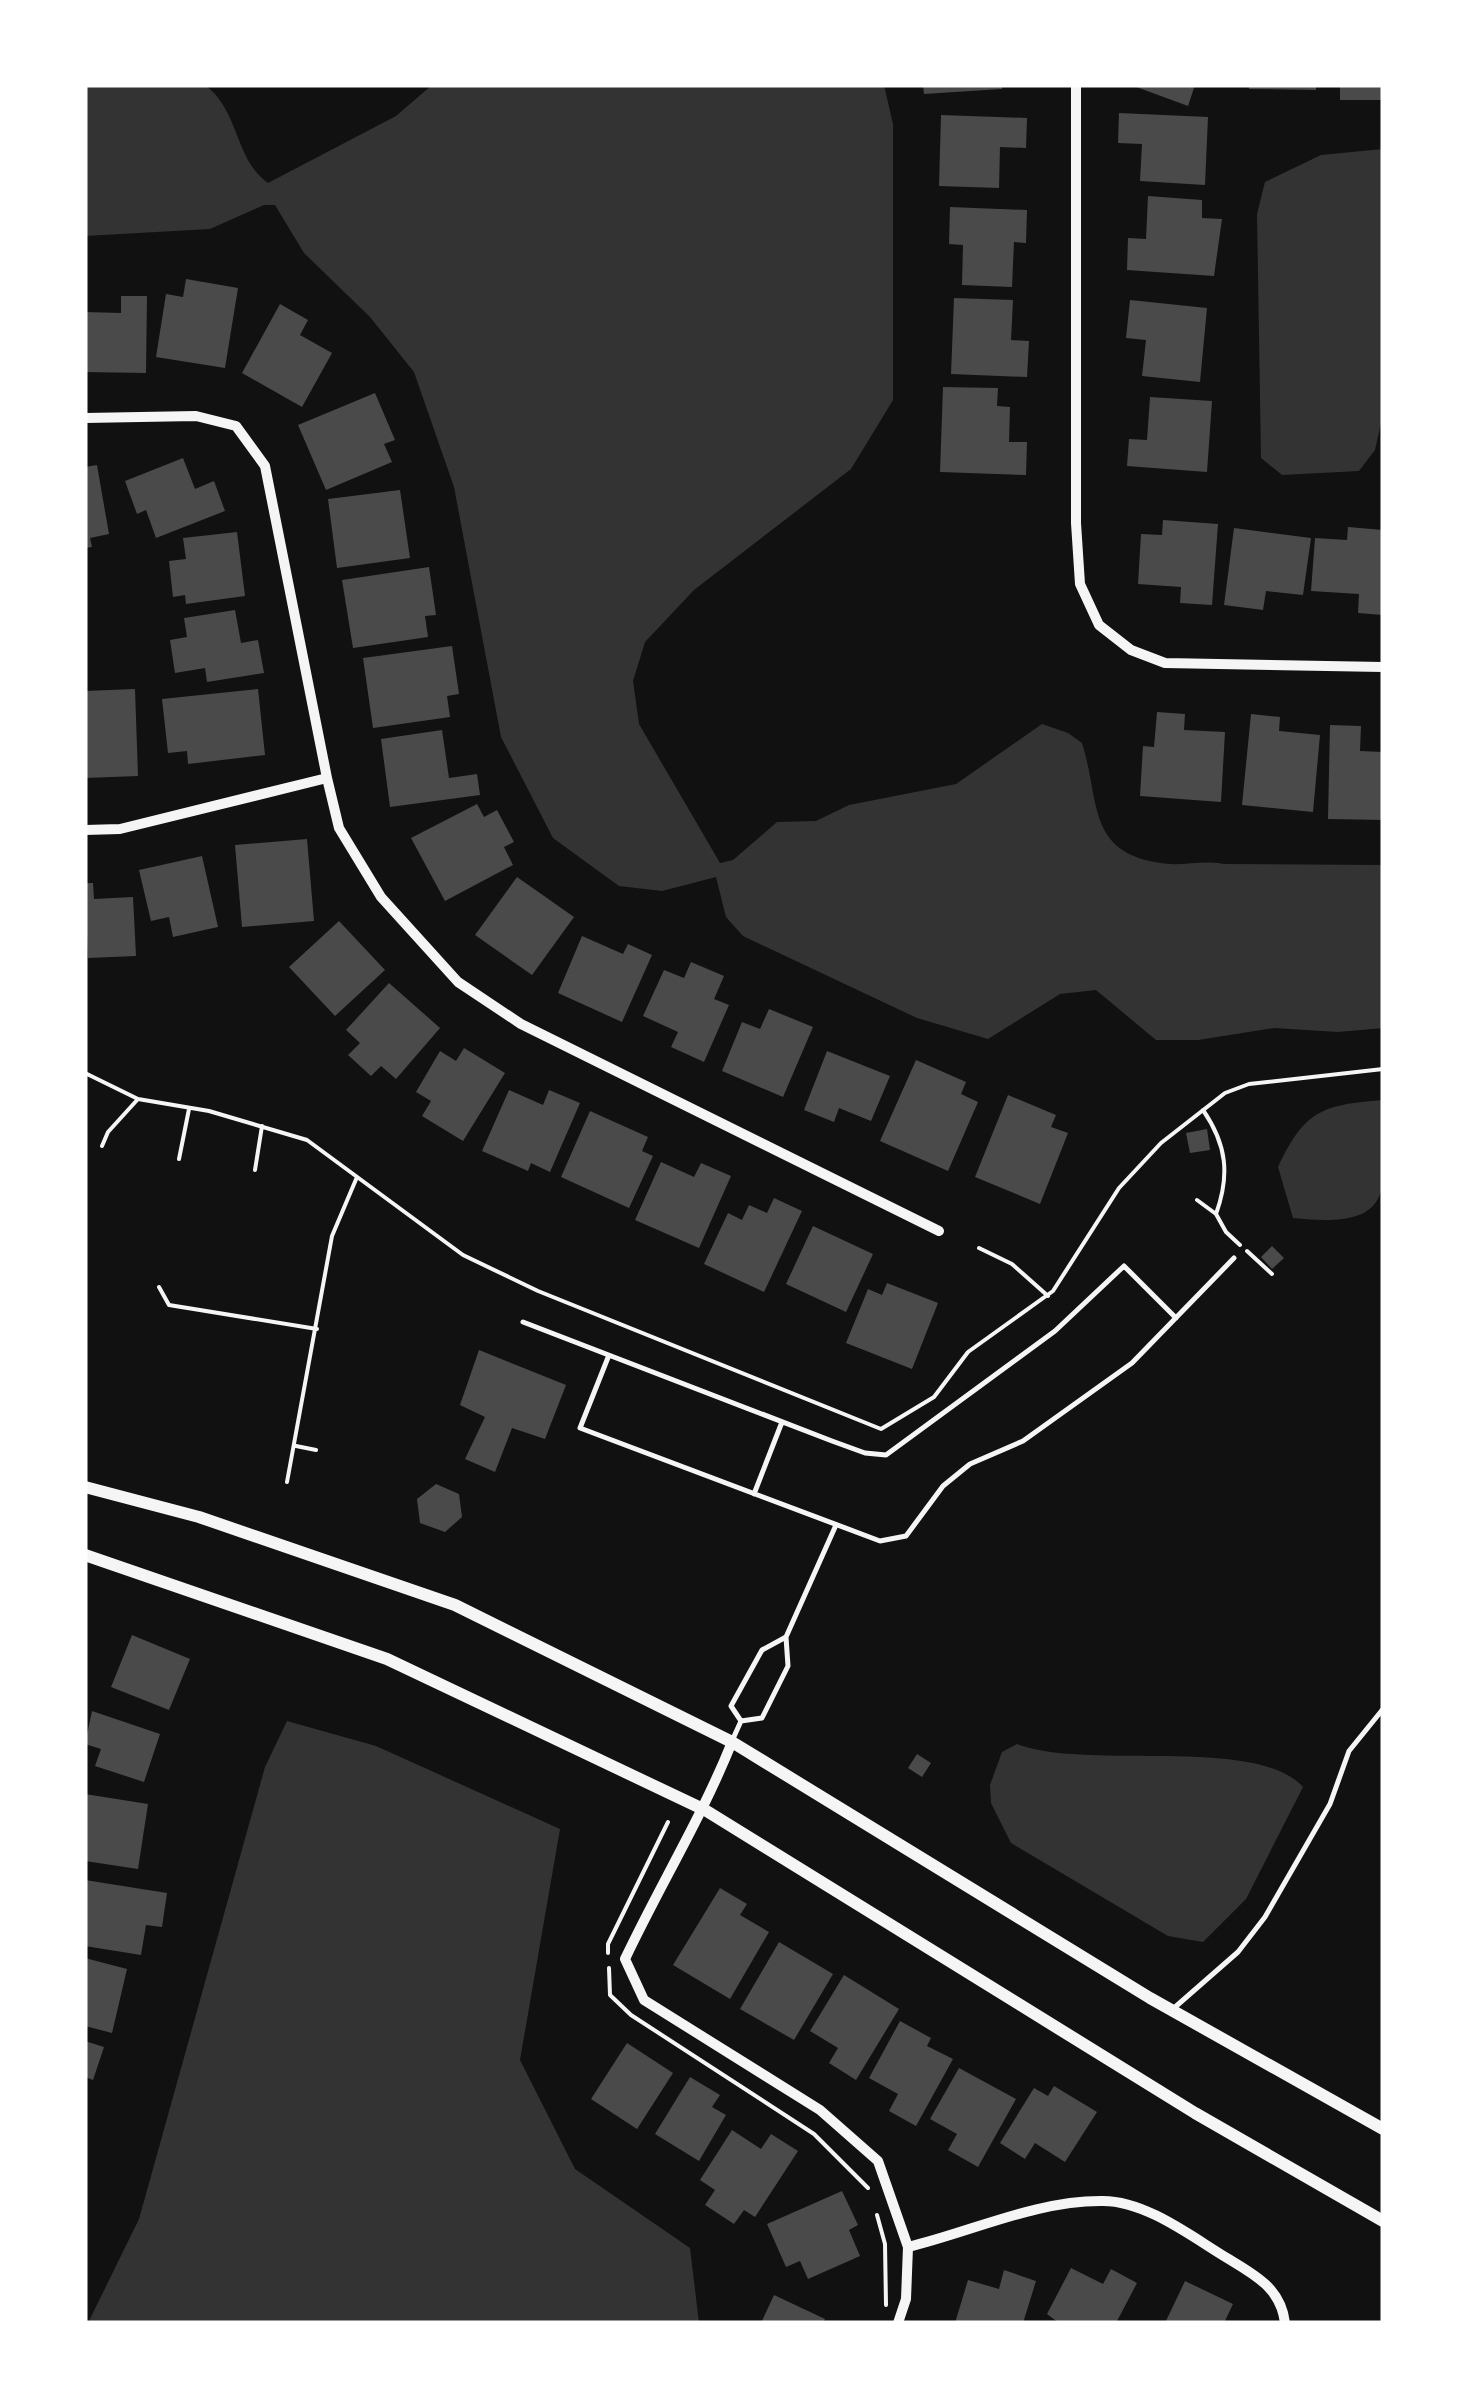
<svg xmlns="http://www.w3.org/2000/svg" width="1468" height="2408" viewBox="0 0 1468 2408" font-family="'Source Sans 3',sans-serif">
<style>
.water{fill:#333}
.building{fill:#4a4a4a}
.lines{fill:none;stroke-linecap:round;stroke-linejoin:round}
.path{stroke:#f5f5f5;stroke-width:4}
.service{stroke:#f5f5f5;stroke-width:5}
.minor{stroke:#f5f5f5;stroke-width:10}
.tertiary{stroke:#f5f5f5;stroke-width:12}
</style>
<rect width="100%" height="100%" fill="#111"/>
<path class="water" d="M85,85H205C240,111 234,159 268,183L396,116L432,85H884L893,124V400L851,469L694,590L645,642L633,681L639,724L720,863L733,860L777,822L816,821L849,805L956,784L1042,724L1068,733L1082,743C1101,803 1085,856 1169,864C1188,865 1204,860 1224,864L1383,865V1028L1338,1032L1274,1028L1198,1040H1156L1096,990L1060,994L988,1039L917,1018L743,936L726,917L716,877L662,891L619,886L553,838L501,737L454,487L414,372L370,317L304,253L275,205H264L210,229L85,236Z
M1383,149V414L1375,450L1359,471L1282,475L1261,458L1257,214L1265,182L1321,155Z
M1383,1100C1383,1187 1403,1230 1293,1218L1278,1167C1305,1110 1322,1105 1383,1100Z
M287,1721L376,1746L560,1829L520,2060L575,2169L690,2248L699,2323H88L139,2219L265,1767Z
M1017,1744C1086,1771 1256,1735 1303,1787L1246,1899L1203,1942L1168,1936L1011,1843L991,1803L990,1785L1002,1752Z"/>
<path class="building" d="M923,85H1002V89L924,94Z
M1131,85H1195L1188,106Z
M1249,85H1316V90L1249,89Z
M1340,85H1383V100H1340Z
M1119,113L1208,117L1205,185L1140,181L1142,144L1118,143Z
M941,115L1027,118L1026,148L1000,147L999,188L939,186Z
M1148,196L1202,200V218L1222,219L1214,276L1127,270L1128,238L1146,239Z
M950,207L1027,210L1026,243L1014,242L1012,287L962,285L963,245L949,244Z
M186,279L238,288L225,368L156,357L166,294L183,297Z
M121,296H147L146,373L85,372V312L121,313Z
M954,298L1013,300L1011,340L1029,341L1027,377L951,374Z
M1130,300L1207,308L1200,382L1142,376L1146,340L1126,338Z
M280,304L308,320L300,335L332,353L302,407L242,373Z
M943,387L998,388L997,406L1010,407L1009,442H1027L1026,475L940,472Z
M375,393L395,440L384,444L392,462L326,490L298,425Z
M1150,397L1212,401L1207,472L1127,466L1129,439L1147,440Z
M183,458L195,489L214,481L225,511L156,538L146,510L137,514L125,481Z
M97,465L109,534L90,538L92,547L85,548V467Z
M400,490L410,558L337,568L328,499Z
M1163,520L1218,524L1212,605L1180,603L1181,587L1138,584L1141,534L1162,535Z
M1348,527L1383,530V615L1358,613L1359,594L1311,591L1315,538L1347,540Z
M1234,528L1311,538L1303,595L1266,591L1263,610L1224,605Z
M237,532L245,596L186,604L185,595L173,597L169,561L186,559L183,538Z
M429,567L436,615L425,616L428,637L353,648L342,580Z
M235,610L241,643L258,640L264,673L207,682L205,668L175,673L170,640L187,637L184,618Z
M452,646L459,694L447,696L450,717L373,728L363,658Z
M135,689L138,776L85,778V691Z
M258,689L265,755L188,764L187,751L168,753L162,699Z
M1157,712L1185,714L1184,730L1225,732L1221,802L1140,796L1143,746L1154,747Z
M1251,714L1280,717L1279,731L1320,735L1313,812L1242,805Z
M1330,725L1361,726L1360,751L1383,752V820L1328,819Z
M442,730L449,778L477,774L480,795L390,807L381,739Z
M477,804L484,817L497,810L514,842L504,847L513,865L445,901L411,838Z
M307,839L314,921L242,927L235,845Z
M202,856L218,927L173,937L169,917L151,921L139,870Z
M517,877L574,917L532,975L475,935Z
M85,883H93L94,899L133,897L136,956L88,958Z
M339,921L385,970L335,1016L289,967Z
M582,936L623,954L628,944L652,955L622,1022L558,993Z
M691,962L724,976L714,999L729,1005L704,1062L671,1047L678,1032L643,1016L664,970L684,978Z
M389,983L440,1028L396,1079L381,1066L371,1076L348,1055L360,1043L346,1030Z
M769,1009L813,1027L783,1097L722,1071L742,1022L760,1029Z
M464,1048L505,1073L463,1141L422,1116L431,1101L416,1092L440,1051L456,1061Z
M827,1051L890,1076L871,1121L839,1108L834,1122L804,1110Z
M916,1060L966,1082L961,1094L978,1102L948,1171L880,1141Z
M509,1090L543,1105L549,1090L580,1103L550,1172L531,1163L528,1171L482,1151Z
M1008,1095L1056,1115L1051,1127L1068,1133L1040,1204L975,1177Z
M590,1111L648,1137L642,1151L653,1156L629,1208L561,1177Z
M1207,1129L1210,1150L1190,1153L1186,1133Z
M661,1162L694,1177L701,1163L731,1176L699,1248L635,1220Z
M774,1198L802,1211L764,1292L704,1264L728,1213L742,1220L749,1205L767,1213Z
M813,1226L873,1254L846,1312L786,1284Z
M1272,1246L1284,1258L1272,1269L1261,1257Z
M887,1283L938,1303L912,1369L846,1343L868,1289L882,1295Z
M479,1350L566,1385L545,1439L512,1428L495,1472L465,1459L485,1417L460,1405Z
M436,1484L459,1494L462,1517L445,1532L420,1523L417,1499Z
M132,1635L190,1659L169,1710L111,1687Z
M92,1711L160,1734L144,1782L95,1766L101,1749L85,1744Z
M917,1754L931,1763L922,1777L908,1768Z
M85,1794L148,1804L138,1869L85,1861Z
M85,1880L167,1893L162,1927L146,1925L141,1955L85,1946Z
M720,1888L747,1904L740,1915L769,1932L730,1999L673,1965Z
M779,1942L833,1974L794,2040L740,2009Z
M85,1958L127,1969L112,2033L85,2026Z
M844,1975L899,2009L856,2080L829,2063L838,2048L810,2031Z
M900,2021L931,2038L927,2046L953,2059L916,2126L889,2111L898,2094L869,2078Z
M85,2041L104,2047L93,2080L85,2077Z
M627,2043L673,2073L637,2129L591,2099Z
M959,2068L1016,2099L978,2167L948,2150L957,2134L930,2119Z
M690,2077L720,2095L712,2107L726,2115L699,2161L655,2134Z
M1054,2086L1097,2112L1065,2162L1035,2143L1025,2159L1000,2143L1034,2088L1048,2096Z
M732,2130L761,2149L771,2134L798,2151L755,2217L744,2210L734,2224L705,2205L715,2190L700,2180Z
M842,2191L858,2225L849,2230L860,2256L808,2279L800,2261L786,2267L767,2224Z
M1071,2268L1103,2284L1111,2269L1137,2283L1116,2323H1059L1047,2314Z
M1004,2270L1036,2281L1023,2323H955L968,2280L999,2289Z
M1185,2281L1233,2304L1224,2323H1165Z
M774,2295L825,2319L823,2323H761Z"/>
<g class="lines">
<path class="path" d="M85,1073L138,1099L209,1111L307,1140L463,1255L538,1291L881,1429L934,1397L968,1352L1053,1291L1119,1188L1161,1143L1225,1093L1249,1084L1383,1069
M1203,1110C1227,1145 1230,1175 1216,1214L1226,1232L1240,1245
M102,1146L108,1132L138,1099
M179,1159L189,1109
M255,1170L262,1126
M1197,1200L1216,1214
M979,1248L1012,1264L1048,1296
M1247,1251L1272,1274
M159,1287L169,1305L317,1329
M296,1446L316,1450
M287,1482L332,1236L357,1177
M608,1953V1944L668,1822
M609,1968L610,1995L631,2015L814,2134L868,2188
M877,2215L885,2244L886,2305"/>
<path class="service" d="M523,1322L832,1441L865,1453L886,1455L1055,1331L1124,1266L1176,1318
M609,1355L580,1428L880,1541L906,1536L943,1486L970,1464L1023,1441L1132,1363L1234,1258
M754,1494L782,1422
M741,1721L762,1718L788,1666L786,1637L836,1525
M741,1721L731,1706L762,1650L786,1637
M732,1741L741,1721
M1174,2008L1238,1952L1265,1917L1330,1804L1349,1751L1383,1709"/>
<path class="minor" d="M1076,85V523L1080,584L1099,625L1131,650L1165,663L1383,667
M85,418L196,416L236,426L265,466L327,778L120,829L85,830
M327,778L339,828L381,897L458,982L521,1024L939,1231
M732,1742C702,1817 660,1885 625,1959L644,2000L820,2110L878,2161L908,2247L906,2299L898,2323
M908,2247C971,2232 1037,2200 1103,2201C1146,2201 1192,2237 1227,2258C1255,2275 1281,2288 1285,2323"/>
<path class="tertiary" d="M85,1487L199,1517L455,1605L732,1742L1150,1998L1383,2129
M85,1555L387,1659L705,1810L1195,2113L1383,2221"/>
</g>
<rect width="1468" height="2408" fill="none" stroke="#ffffff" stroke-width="175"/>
</svg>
